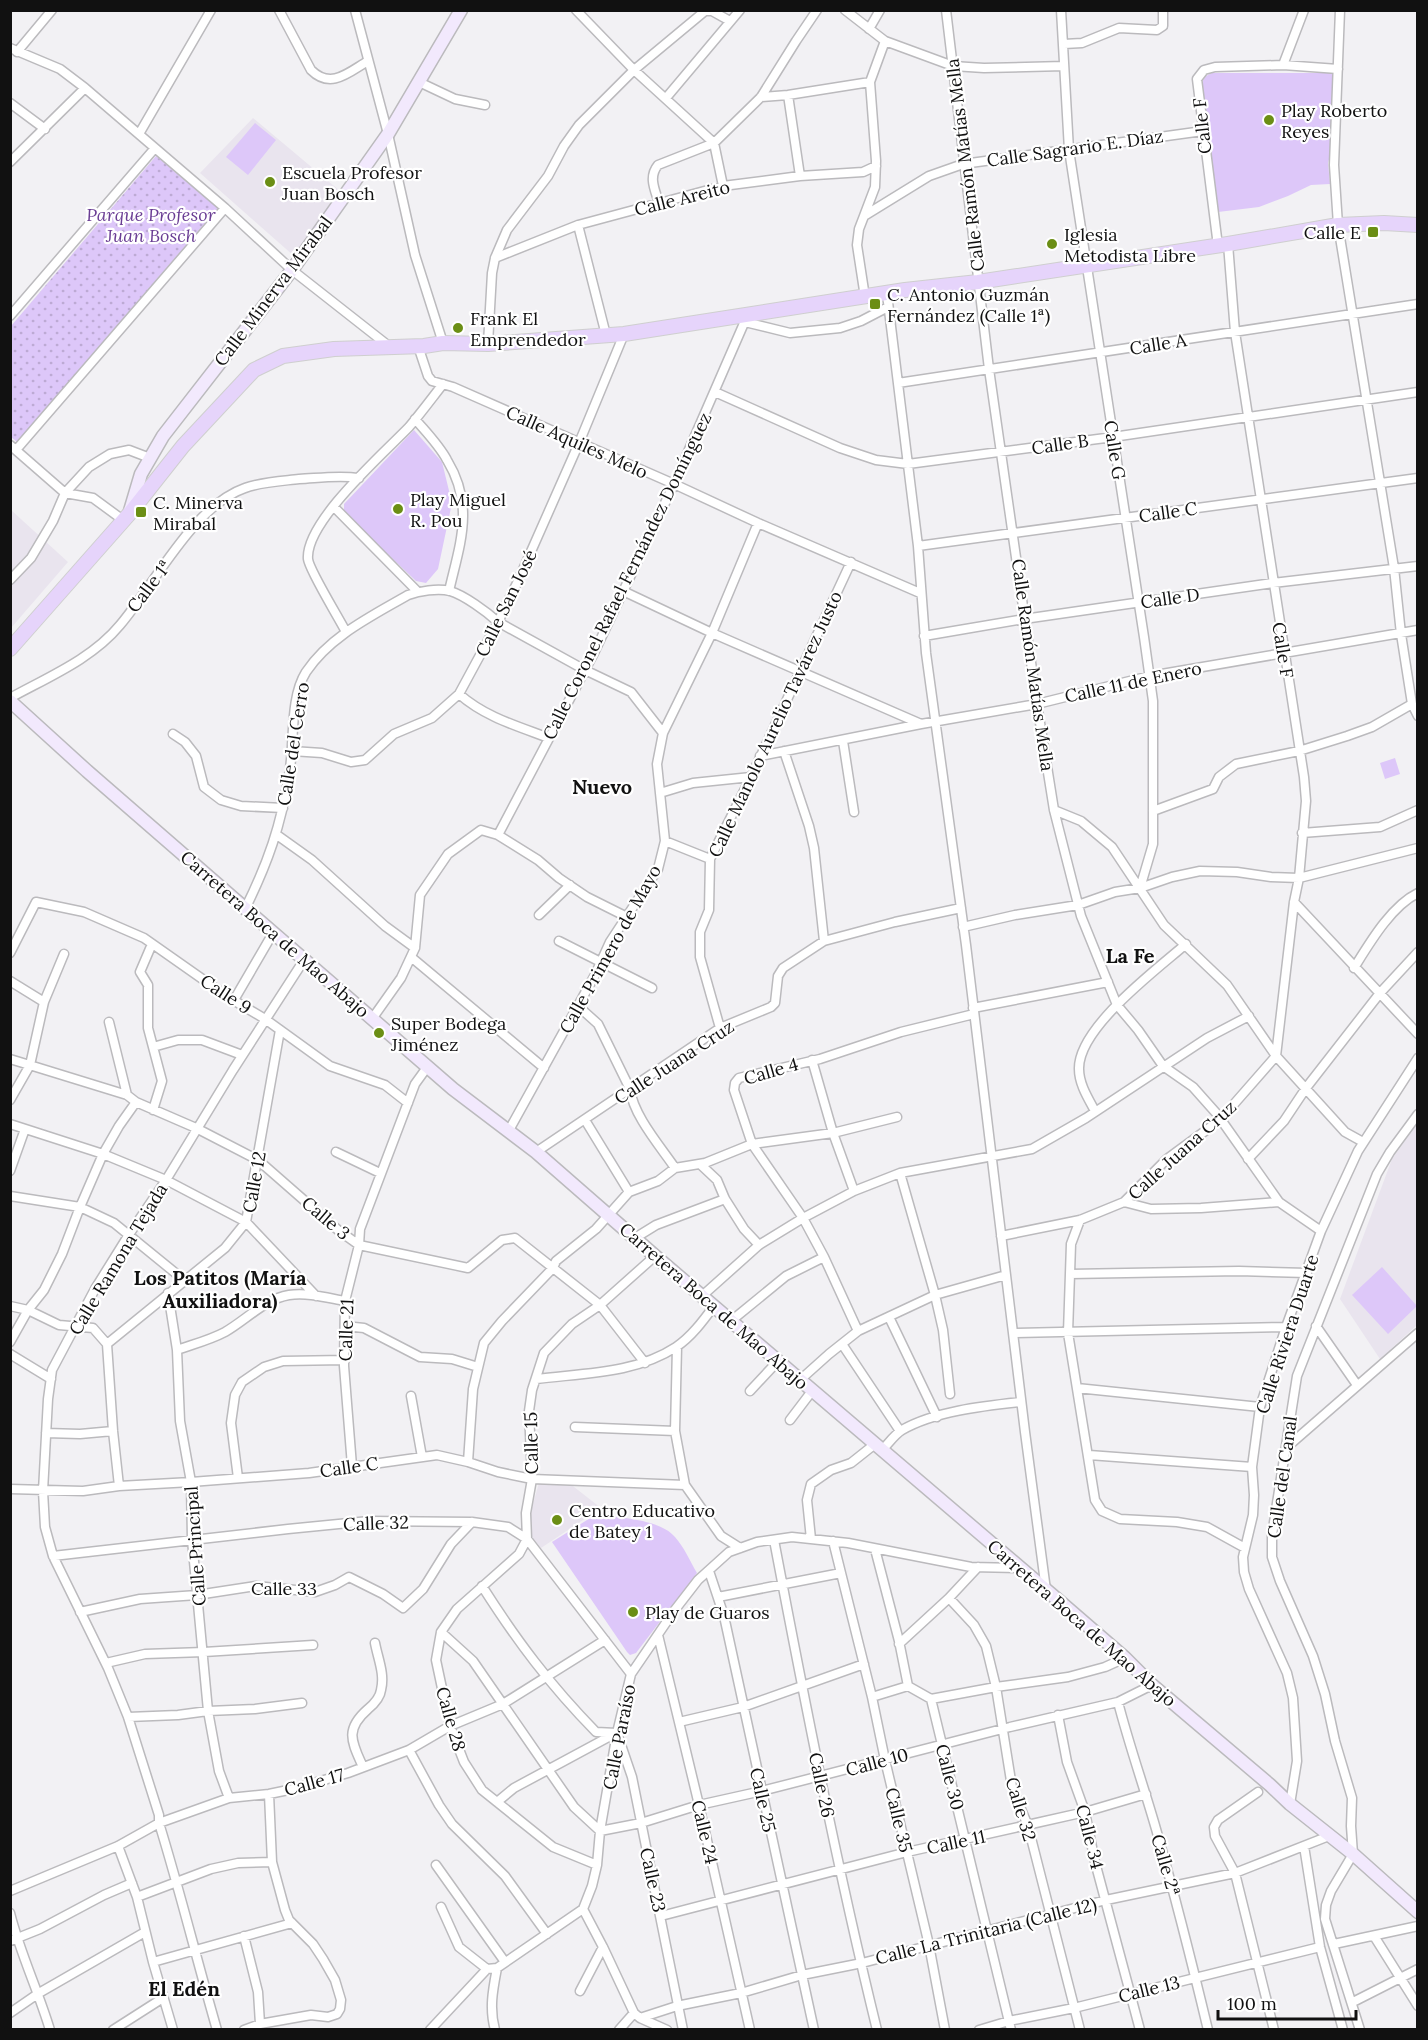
<svg xmlns="http://www.w3.org/2000/svg" width="1428" height="2040" viewBox="0 0 1428 2040" font-family="Lora,serif">
<style>
.built{fill:#e9e4ee}
.park{fill:url(#park-dots)}
.pitch{fill:#ddc7f9}
.lines{fill:none;stroke-linecap:round;stroke-linejoin:round}
.street-casing{stroke:#bbbabd;stroke-width:11}
.secondary-casing{stroke:#bbbabd;stroke-width:15}
.primary-casing{stroke:#cfcfcf;stroke-width:16}
.street{stroke:#fff;stroke-width:8}
.secondary{stroke:#f2e9fd;stroke-width:12}
.primary{stroke:#e6d4fb;stroke-width:14}
.poi-dot{fill:#6b8e15;stroke:#fff;stroke-width:2}
.labels{text-anchor:middle;dominant-baseline:central;stroke-width:4.5;stroke-linejoin:round;paint-order:stroke}
.poi-label{font-size:18px;fill:#111;stroke:#fff;text-anchor:start}
.street-label{font-size:18px;fill:#111;stroke:#fff}
.park-label{font-size:18px;font-style:italic;fill:#6a3d94;stroke:#fff}
.neighbourhood-label{font-size:20px;font-weight:bold;fill:#111;stroke:#fff}
</style>
<defs>
<pattern id="park-dots" width="8" height="8" patternUnits="userSpaceOnUse" patternTransform="scale(1.5)"><rect width="8" height="8" fill="#ddc7f9"/><path d="M2 2h.1M6 6h.1" fill="none" stroke="#bdaad4" stroke-width="1.8" stroke-linecap="round"/></pattern>
</defs>
<rect width="100%" height="100%" fill="#f2f1f4"/>
<path class="built" d="M253,118L340,191L294,256L200,173Z
M11,510L68,562L11,628Z
M1417,1124V1325L1380,1359L1340,1299L1392,1159Z
M539,1483H569L601,1508L541,1548L528,1532L532,1507Z"/>
<path class="park" d="M156,156L218,208L17,442L11,437V326Z"/>
<path class="pitch" d="M1212,73H1333L1331,152L1328,163L1330,184L1311,185L1288,196L1259,207L1218,212L1202,88C1202,80 1204,76 1212,73Z
M255,123L276,140L248,175L226,157Z
M414,430L442,462L452,503L438,569L426,583L416,581L344,513V504Z
M1395,758L1400,774L1385,779L1380,763Z
M1382,1267L1417,1306L1388,1334L1352,1295Z
M595,1515C617,1517 660,1519 675,1537C684,1547 690,1561 697,1573L636,1653L630,1655L627,1652L552,1542Z"/>
<g class="lines">
<defs>
<path id="street" d="M279,10L311,70C331,90 349,72 368,61
M355,10L388,134L415,255L443,343
M576,10L634,70L714,143L723,186
M845,10L885,41L953,66L984,68L1064,66
M946,10L989,369L1037,704L1054,810L1081,916L1117,1005L1138,1030L1163,1066L1193,1087L1217,1114L1279,1202L1321,1231
M1061,10L1069,150L1144,637L1153,701V844L1140,888
M1340,10L1334,165L1338,225L1394,568L1401,634L1412,704L1418,716
M869,29L880,10
M1064,44L1082,43L1119,28L1157,30L1163,26V10
M10,48L60,69L85,88L225,208L292,270L390,347
M17,52L52,10
M1283,65L1304,10
M419,82L455,99L485,105
M788,95L800,176
M761,97L788,95L870,82
M666,98L740,10
M10,103L45,129
M139,134L211,10
M10,162L85,88
M659,203C655,190 648,177 658,165L714,143L761,97L796,41L817,10
M864,216L875,187L876,161L870,82L885,41
M578,225L606,335
M1218,246L1197,79L1204,70L1215,67L1283,65L1338,69
M495,258L578,225L723,186L800,176L863,172L876,166
M887,294L918,546L926,653L966,945L1025,1432L1046,1590
M865,297L857,245L859,229L864,216L929,176L963,164L1203,131
M10,316L155,148
M745,322L790,333L840,328L861,321L888,307
M488,344L492,273L495,258L507,230L548,176L564,146L579,125L634,70L705,11H712L730,21
M418,346L428,376L432,381L453,387L674,484L758,523L920,593
M898,383L1418,304
M715,392L840,448L876,460L908,464L1113,437L1418,392
M415,419C426,432 439,445 447,460C475,506 460,543 449,591
M10,445L65,493L93,498L123,520
M16,450L225,208
M334,507L418,592
M918,546L1418,478
M10,580L31,558L53,521L65,493L89,467L110,454L129,450L150,458
M623,591L712,633L921,724L1037,704L1150,676L1418,630
M346,632C339,618 309,570 308,559C305,522 384,453 409,427C421,413 432,398 443,384
M924,636L1024,619L1273,583L1418,566
M459,694C485,717 517,726 549,738
M10,698C48,677 92,659 120,625C155,584 193,506 245,488C261,482 282,481 299,479C319,478 339,475 359,478
M173,734L185,742L196,756L204,787L221,800L241,806L283,808
M843,741L854,812
M292,751L322,753L351,762L365,760L394,734L432,718L459,694L498,622L518,581L579,443L624,334
M784,751L809,826L814,848L824,941
M760,756L921,724
M660,793L693,783L751,777
M1054,810L1081,821L1112,847L1164,925L1227,985L1276,1056L1345,1132L1363,1142
M1153,811L1213,789L1219,777L1236,764L1299,751L1347,736L1372,727L1412,704
M1302,833L1380,827L1418,810
M277,835L312,860L385,926L415,948
M498,835L594,653L674,484L748,314
M665,841L710,859
M1294,902L1418,1034
M245,909C268,863 281,825 289,775C295,744 289,699 306,672C330,636 372,616 408,595C419,591 438,588 450,591C464,595 487,612 498,622L585,670L631,692L663,733
M539,915L570,885
M963,927L1015,915L1078,905L1115,892L1140,888L1172,877L1200,871L1237,872L1271,877L1299,878L1418,848
M559,941L652,988
M152,944L140,972L148,985V1028L162,1081L153,1110
M10,953L36,902L84,912L144,938L228,997L265,1019L330,1066L385,1085L408,1103
M411,957L544,1068
M1354,968C1369,944 1391,906 1418,893
M10,981L44,1002
M234,1000L273,933
M578,1006L598,1024L630,1089C633,1115 660,1146 675,1168
M973,1008L1108,982
M372,1019L401,978L415,948L420,895L448,854L481,830L498,835L538,860L559,878L587,897L627,917
M109,1022L127,1095
M720,1028L700,957V932L709,910L710,859L751,777L851,562
M153,1047L178,1040H202L242,1055
M10,1059L127,1095L136,1102L196,1128L258,1160L338,1230L359,1245L468,1268L502,1240L515,1238L600,1305L645,1363
M812,1060L833,1133L854,1191
M10,1100L30,1065L44,1002L64,954
M1095,1111C1088,1098 1079,1084 1079,1069C1078,1028 1156,970 1186,944
M585,1120L629,1192
M10,1124L103,1154L166,1180L246,1222L316,1296
M508,1132L595,975L610,942L658,869L665,841L657,764L663,733L712,633L758,523
M336,1152L380,1173
M536,1152L720,1028L771,1007L775,1003L778,976L783,968L824,941L895,922L961,908
M1248,1159L1284,1121L1306,1088L1380,993L1418,952
M700,1164L717,1180L725,1199L744,1229L759,1245
M10,1171L25,1129
M900,1173L935,1295L943,1330L950,1394
M10,1196L80,1207L114,1223L184,1280
M1124,1202L1151,1209L1201,1208L1279,1202
M1080,1220L1071,1244L1068,1333L1095,1500L1102,1511L1120,1519L1177,1522L1207,1527L1245,1548
M1001,1236L1080,1220L1124,1202L1167,1159L1220,1120L1276,1056L1294,902L1299,878L1306,801L1304,777L1235,332L1228,244
M635,1238L656,1225L725,1199
M1070,1274L1239,1271L1307,1273
M168,1293L177,1350L180,1421L191,1482L192,1540L208,1711L219,1771L229,1798
M702,1296L759,1245L803,1218L854,1191L900,1173L1032,1149L1086,1118L1207,1038L1249,1016
M10,1306L28,1310L59,1325L93,1328L107,1344L113,1431L119,1486
M889,1317L937,1417
M731,1321L786,1276L824,1257
M345,1326L364,1328L420,1357L452,1359L478,1367
M1316,1326L1357,1385
M858,1331L824,1257L803,1218L752,1144L734,1090L735,1083L739,1078L820,1059L901,1032L974,1014
M1013,1333L1286,1327
M10,1342L28,1310L44,1290L62,1254L80,1207L103,1154L119,1126L136,1102
M107,1344L225,1248L246,1222L280,1030
M842,1344L900,1431
M677,1347L675,1431L685,1485L721,1536L740,1548
M177,1350C194,1344 210,1340 225,1332C246,1320 265,1299 289,1295C307,1292 328,1298 345,1301
M10,1354L51,1379
M536,1379C583,1373 635,1374 676,1347C691,1337 703,1321 714,1306
M800,1380L829,1354L858,1331L935,1295L1006,1275
M1077,1388L1260,1407
M750,1391L778,1361
M411,1396L422,1457
M790,1420L812,1391
M575,1427L675,1431
M46,1433L80,1434L113,1431
M1287,1447L1418,1333
M882,1450C888,1444 895,1434 902,1430C935,1411 984,1406 1021,1402
M1089,1455L1252,1467
M468,1462L473,1389L484,1343L502,1321L553,1268L556,1261L596,1229L629,1192L658,1181L675,1168L705,1163L752,1144L833,1133L897,1117
M352,1466L344,1366L345,1301L359,1245L360,1229L415,1084L428,1066
M238,1478L231,1423L235,1395L242,1382L264,1367L283,1361L345,1360
M10,1489L83,1491L119,1486L191,1482L309,1473L437,1455L468,1462L498,1472L532,1479L685,1485
M811,1539L807,1500L811,1484L831,1470L851,1463L875,1444
M774,1540C805,1703 837,1867 877,2030
M833,1541L872,1697L885,1760L929,1945L945,2030
M875,1549L899,1641L908,1686
M53,1556L288,1529L369,1521L472,1522L508,1527L527,1539L631,1674
M709,1571L724,1616L814,2030
M482,1586C517,1641 550,1685 596,1732L617,1733
M718,1597L841,1573
M949,1598L974,1625L986,1646L996,1687L1012,1787L1028,1826L1080,2030
M80,1612L140,1599L197,1595L256,1586L315,1592L335,1585L349,1577L383,1594L403,1608L423,1589L451,1544L472,1522
M441,1632L473,1661L574,1807L600,1831L641,1823L699,1805L762,1791L1010,1727L1118,1702L1152,1685
M658,1635L699,1805L750,2030
M899,1644L949,1598L978,1567
M106,1663L145,1654L204,1652L313,1645
M872,1697L908,1686L931,1699L996,1687L1068,1677L1105,1667L1125,1658
M931,1699L1011,2030
M1118,1702C1129,1745 1144,1787 1156,1829C1175,1896 1192,1963 1208,2030
M1058,1715L1067,1762L1085,1812L1095,1862L1140,2030
M128,1717L178,1715L208,1711L255,1709L302,1703
M679,1722L743,1707L864,1664
M618,1736L632,1777L683,2030
M409,1750L439,1805L452,1824L505,1876L547,1934
M363,1767C352,1742 344,1730 368,1709C374,1704 380,1698 381,1690C385,1674 378,1659 375,1643
M1258,1792L1218,1820L1214,1827L1215,1836L1235,1873L1274,2030
M497,1802L514,1788L616,1733
M1290,1804L1297,1761L1293,1698L1287,1673L1249,1589L1244,1572L1243,1557L1253,1515L1254,1495L1252,1467L1260,1407L1286,1327L1321,1231L1358,1151L1418,1058
M118,1846L137,1897L153,1962L173,2030
M1304,1846L1320,1947L1343,2030
M436,1865L505,1962
M597,1865L553,1847L482,1790L464,1762L450,1726L436,1660L441,1632L457,1609L519,1554L527,1539L526,1513L532,1479L529,1411L532,1390L544,1353L572,1324L600,1305L655,1256
M10,1891L118,1846L159,1823L229,1798L269,1794L293,1789L348,1773L409,1750L450,1726L503,1704L605,1640
M137,1897L211,1869L238,1863L272,1862
M441,1907L459,1947L487,1969
M583,1909L603,1947L634,2013L640,2018L667,2030
M10,1913C20,1953 38,1990 50,2030
M661,1916L907,1852L1085,1812L1146,1794
M244,1936L258,1992L260,2024
M1374,1936L1418,2006
M10,1941L40,1929L104,1895L132,1883
M1334,1944L1418,1926
M153,1962L292,1923
M580,1991L603,1947
M1353,2002L1418,1969
M10,2013L39,1993L145,1932
M640,2018L677,2006L741,1993L802,1975L862,1963L1106,1900L1235,1873L1329,1836
M113,2030L163,1998
M217,2030C197,1961 180,1891 159,1823V1815L128,1717L108,1668L53,1556L45,1527L43,1491L48,1399L52,1370L95,1289L128,1236L166,1180L233,1070L304,960
M244,2030L260,2024L311,2015L328,2017L337,2014L340,2009L341,2000L335,1980L323,1959L313,1944L289,1920L285,1910L272,1862L269,1794
M430,2030L487,1969L497,1968L583,1909L592,1886L597,1865L600,1831L617,1733L631,1674L674,1611L698,1580L729,1552L757,1542L792,1537L848,1543L971,1567L1020,1568
M495,2030C489,2008 493,1989 497,1968
M619,2030L634,2013
M979,2030L1009,2021L1074,2008L1320,1947
M1360,2030L1325,1919L1326,1905L1331,1891L1353,1854L1351,1826L1352,1798L1335,1741L1325,1694L1313,1656L1280,1581L1272,1557V1535L1297,1376L1377,1174L1390,1152L1418,1114"/>
<path id="secondary" d="M130,511L141,474L163,436L292,270L388,134L461,10
M10,701L87,771L453,1089L536,1152L655,1256L1058,1600L1125,1658L1152,1685L1270,1785L1290,1804L1353,1854L1418,1912"/>
<path id="primary" d="M10,649L130,513L183,446L254,370L283,356L334,349L424,346L443,343L488,344L624,334L905,290L978,282L1228,244L1338,225L1384,223L1418,225"/>
</defs>
<use href="#street" class="street-casing"/>
<use href="#secondary" class="secondary-casing"/>
<use href="#primary" class="primary-casing"/>
<use href="#street" class="street"/>
<use href="#secondary" class="secondary"/>
<use href="#primary" class="primary"/>
</g>
<g class="poi-dot">
<circle cx="1269" cy="120" r="6"/>
<circle cx="270" cy="182" r="6"/>
<rect x="1367" y="226" width="12" height="12" rx="3"/>
<circle cx="1052" cy="244" r="6"/>
<rect x="869" y="298" width="12" height="12" rx="3"/>
<circle cx="458" cy="328" r="6"/>
<circle cx="398" cy="509" r="6"/>
<rect x="135" y="506" width="12" height="12" rx="3"/>
<circle cx="379" cy="1033" r="6"/>
<circle cx="557" cy="1520" r="6"/>
<circle cx="633" cy="1612" r="6"/>
</g>
<g class="labels">
<g class="poi-label">
<text x="1281" y="110">Play Roberto<tspan x="1281" dy="21">Reyes</tspan></text>
<text x="282" y="172">Escuela Profesor<tspan x="282" dy="21">Juan Bosch</tspan></text>
<text x="1361" y="232" text-anchor="end">Calle E</text>
<text x="1064" y="234">Iglesia<tspan x="1064" dy="21">Metodista Libre</tspan></text>
<text x="887" y="294">C. Antonio Guzmán<tspan x="887" dy="21">Fernández (Calle 1ª)</tspan></text>
<text x="470" y="318">Frank El<tspan x="470" dy="21">Emprendedor</tspan></text>
<text x="410" y="499">Play Miguel<tspan x="410" dy="21">R. Pou</tspan></text>
<text x="153" y="502">C. Minerva<tspan x="153" dy="21">Mirabal</tspan></text>
<text x="391" y="1023">Super Bodega<tspan x="391" dy="21">Jiménez</tspan></text>
<text x="569" y="1510">Centro Educativo<tspan x="569" dy="21">de Batey 1</tspan></text>
<text x="645" y="1612">Play de Guaros</text>
</g>
<g class="street-label">
<text transform="translate(1202 126) rotate(-96)">Calle F</text>
<text transform="translate(1075 148) rotate(-8)">Calle Sagrario E. Díaz</text>
<text transform="translate(965 165) rotate(-97)">Calle Ramón Matías Mella</text>
<text transform="translate(682 198) rotate(-14)">Calle Areito</text>
<text transform="translate(273 291) rotate(-53)">Calle Minerva Mirabal</text>
<text transform="translate(1158 344) rotate(-9)">Calle A</text>
<text transform="translate(577 442) rotate(24)">Calle Aquiles Melo</text>
<text transform="translate(1060 444) rotate(-8)">Calle B</text>
<text transform="translate(1115 450) rotate(81)">Calle G</text>
<text transform="translate(1168 512) rotate(-8)">Calle C</text>
<text transform="translate(627 576) rotate(-64)">Calle Coronel Rafael Fernández Domínguez</text>
<text transform="translate(149 586) rotate(-53)">Calle 1ª</text>
<text transform="translate(1170 598) rotate(-8)">Calle D</text>
<text transform="translate(506 603) rotate(-64)">Calle San José</text>
<text transform="translate(1283 650) rotate(81)">Calle F</text>
<text transform="translate(1033 665) rotate(82)">Calle Ramón Matías Mella</text>
<text transform="translate(1133 682) rotate(-12)">Calle 11 de Enero</text>
<text transform="translate(775 724) rotate(-65)">Calle Manolo Aurelio Tavárez Justo</text>
<text transform="translate(293 744) rotate(-81)">Calle del Cerro</text>
<text transform="translate(275 934) rotate(41)">Carretera Boca de Mao Abajo</text>
<text transform="translate(610 949) rotate(-61)">Calle Primero de Mayo</text>
<text transform="translate(226 994) rotate(33)">Calle 9</text>
<text transform="translate(674 1062) rotate(-33)">Calle Juana Cruz</text>
<text transform="translate(771 1071) rotate(-16)">Calle 4</text>
<text transform="translate(1182 1150) rotate(-42)">Calle Juana Cruz</text>
<text transform="translate(254 1182) rotate(-80)">Calle 12</text>
<text transform="translate(326 1218) rotate(40)">Calle 3</text>
<text transform="translate(118 1259) rotate(-59)">Calle Ramona Tejada</text>
<text transform="translate(714 1306) rotate(41)">Carretera Boca de Mao Abajo</text>
<text transform="translate(346 1330) rotate(-88)">Calle 21</text>
<text transform="translate(1287 1334) rotate(-72)">Calle Riviera Duarte</text>
<text transform="translate(531 1443) rotate(-91)">Calle 15</text>
<text transform="translate(349 1467) rotate(-8)">Calle C</text>
<text transform="translate(1282 1477) rotate(-82)">Calle del Canal</text>
<text transform="translate(376 1523) rotate(-2)">Calle 32</text>
<text transform="translate(195 1546) rotate(-94)">Calle Principal</text>
<text x="284" y="1588">Calle 33</text>
<text transform="translate(1082 1623) rotate(41)">Carretera Boca de Mao Abajo</text>
<text transform="translate(451 1719) rotate(74)">Calle 28</text>
<text transform="translate(619 1737) rotate(-79)">Calle Paraíso</text>
<text transform="translate(877 1762) rotate(-15)">Calle 10</text>
<text transform="translate(950 1777) rotate(76)">Calle 30</text>
<text transform="translate(314 1782) rotate(-15)">Calle 17</text>
<text transform="translate(822 1785) rotate(78)">Calle 26</text>
<text transform="translate(763 1800) rotate(78)">Calle 25</text>
<text transform="translate(1021 1809) rotate(73)">Calle 32</text>
<text transform="translate(899 1820) rotate(77)">Calle 35</text>
<text transform="translate(705 1832) rotate(77)">Calle 24</text>
<text transform="translate(1090 1837) rotate(76)">Calle 34</text>
<text transform="translate(956 1842) rotate(-12)">Calle 11</text>
<text transform="translate(1166 1865) rotate(74)">Calle 2ª</text>
<text transform="translate(653 1880) rotate(78)">Calle 23</text>
<text transform="translate(986 1931) rotate(-14)">Calle La Trinitaria (Calle 12)</text>
<text transform="translate(1149 1989) rotate(-14)">Calle 13</text>
</g>
<g class="park-label">
<text x="151" y="214">Parque Profesor<tspan x="151" dy="21">Juan Bosch</tspan></text>
</g>
<g class="neighbourhood-label">
<text x="602" y="786">Nuevo</text>
<text x="1130" y="955">La Fe</text>
<text x="220" y="1277">Los Patitos (María<tspan x="220" dy="23">Auxiliadora)</tspan></text>
<text x="184" y="1988">El Edén</text>
</g>
</g>
<rect width="1428" height="2040" fill="none" stroke="#111111" stroke-width="24"/>
<path d="M1218 2010v9h138v-9" fill="none" stroke="#111111" stroke-width="3"/>
<text x="1227" y="2010" font-size="18" fill="#111111" stroke="#ffffff" stroke-width="4.5" paint-order="stroke">100 m</text>
</svg>
